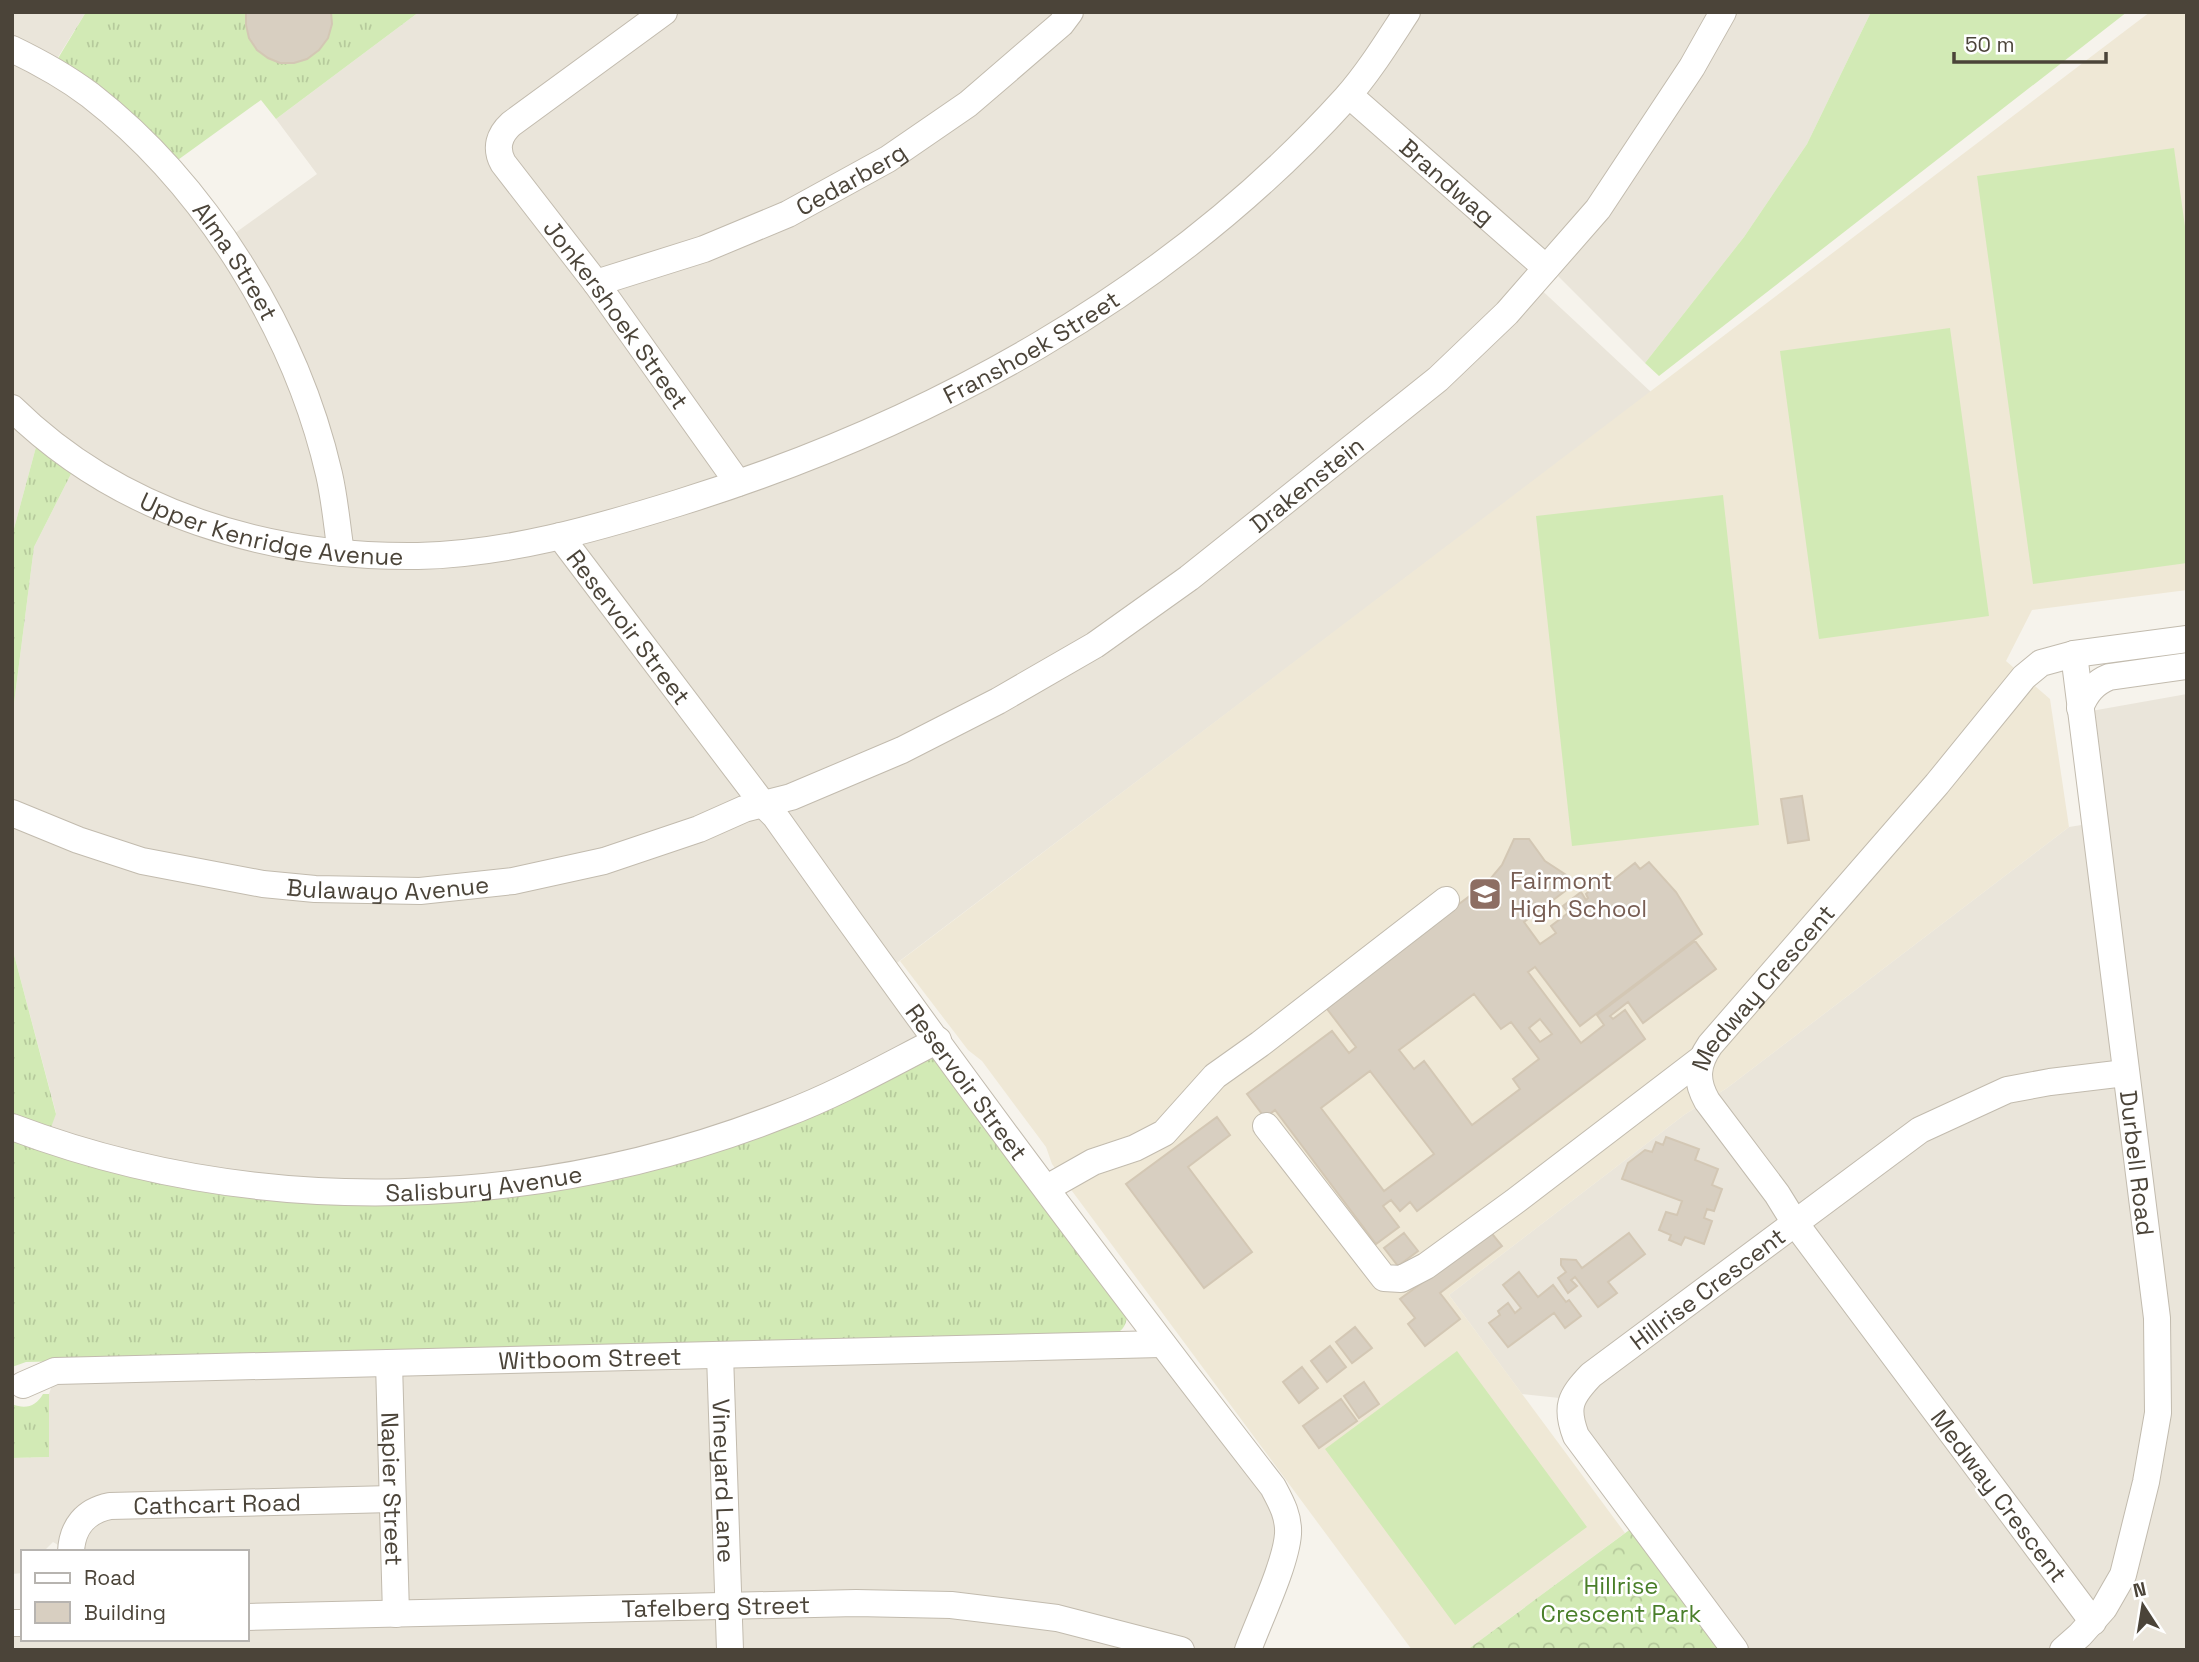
<svg xmlns="http://www.w3.org/2000/svg" width="2199" height="1662" viewBox="0 0 2199 1662" font-family="'Space Grotesk',sans-serif">
<style>
.residential{fill:#eae5da}
.education{fill:#efe8d6}
.grass{fill:url(#grass-tufts)}
.forest{fill:url(#forest-crowns)}
.garden{fill:#d2eab5}
.building{fill:#d8cfc1;stroke:#d3c7b4;stroke-width:2;fill-rule:evenodd}
.lines{fill:none;stroke-linecap:round;stroke-linejoin:round}
.minor-casing{stroke:#c2bbae;stroke-width:28}
.minor{stroke:#fff;stroke-width:26}
.labels{text-anchor:middle;dominant-baseline:central;stroke-width:5;stroke-linejoin:round;paint-order:stroke}
.street-label{font-size:24px;fill:#4b4439;stroke:#fff}
.education-label{font-size:24px;fill:#785e54;stroke:#fff;text-anchor:start}
.park-label{font-size:24px;fill:#4a7f2a;stroke:#fff}
</style>
<defs>
<pattern id="grass-tufts" width="24" height="20" patternUnits="userSpaceOnUse" patternTransform="scale(1.75)"><rect width="24" height="20" fill="#d2eab5"/><path d="M3 7l-1-3M5 7V3M7 7l1-3M15 17l-1-3M17 17v-4M19 17l1-3" fill="none" stroke="#b6ca9c"/></pattern>
<pattern id="forest-crowns" width="20" height="18" patternUnits="userSpaceOnUse" patternTransform="scale(1.75)"><rect width="20" height="18" fill="#d2eab5"/><path d="M2 6a3 3 0 1 1 6 0M12 15a3 3 0 1 1 6 0" fill="none" stroke="#b6ca9c"/></pattern>
</defs>
<rect width="100%" height="100%" fill="#f6f3ec"/>
<path class="residential" d="M12,12H86L50,70L87,96L224,241L317,174L276,119L419,12H1871L1807,144L1744,237L1645,363L1550,268L1535,284L1651,392L885,972L938,1041L661,1157L323,1192L46,1139L56,1113L12,947V719L34,547L72,472L44,438L36,447L12,536Z
M2187,694V1650H1732L1574,1439L1569,1399L1522,1394L1449,1295L1684,1115L1727,1088L2069,827L2094,823L2080,713Z
M1161,1345L1286,1523L1246,1650H12V1624H23V1639H247V1552H70L53,1542L43,1552H23V1573L12,1574V1458L49,1457V1394L56,1373Z"/>
<path class="education" d="M2150,12H2187V590L2032,610L2006,661L2050,699L2069,827L1727,1088L1684,1115L1449,1295L1625,1533L1467,1650H1412L1052,1164L1046,1147L982,1061L968,1050L900,961Z"/>
<path class="grass" d="M86,12H419L276,119L261,100L175,162L57,60Z
M36,447L72,472L34,547L12,719V536Z
M12,947L56,1114L50,1130L12,1116Z
M927,1058L937,1060L1127,1315C1126,1330 1119,1333 1106,1337L26,1362L12,1367V1138L92,1163L508,1195Z
M43,1394H49V1457L12,1458V1404C26,1410 36,1406 43,1394Z"/>
<path class="forest" d="M1632,1528L1723,1650H1467Z"/>
<path class="garden" d="M1871,12H2127L1659,376L1645,363L1744,237L1807,144Z
M2174,148L2187,241V563L2033,584L1977,176Z
M1950,328L1989,616L1819,639L1780,351Z
M1723,495L1759,825L1572,846L1536,516Z
M1457,1351L1587,1527L1455,1625L1325,1449Z"/>
<path class="building" d="M246,12H331L332,24L328,38L319,50L307,59L294,63H280L268,58L257,50L249,38L246,25Z
M1802,796L1809,840L1788,843L1781,799Z
M1514,839H1529L1545,861L1577,882L1524,922L1540,944L1556,933L1551,926L1568,913L1563,906L1581,892L1586,900L1588,898L1586,894L1589,891L1585,887L1601,875L1608,884L1635,863L1640,869L1649,862L1676,892L1702,934L1580,1026L1535,967L1528,972L1581,1043L1604,1025L1597,1015L1695,941L1716,969L1643,1023L1628,1002L1610,1016L1613,1019L1625,1010L1645,1039L1417,1211L1410,1202L1400,1211L1391,1200L1383,1206L1399,1227L1376,1244L1275,1110L1265,1118L1247,1094L1332,1031L1349,1053L1356,1047L1324,1005L1487,883L1502,865ZM1474,994L1501,1029L1511,1022L1539,1059L1513,1079L1520,1089L1472,1125L1424,1061L1414,1069L1399,1050ZM1540,1019L1552,1034L1540,1042L1529,1028ZM1370,1071L1434,1154L1384,1191L1321,1108Z
M1217,1117L1230,1135L1188,1167L1252,1252L1204,1288L1126,1184Z
M1666,1137L1699,1149L1695,1160L1718,1169L1712,1185L1722,1189L1714,1211L1707,1209L1704,1218L1712,1221L1704,1244L1685,1237L1681,1245L1669,1240L1671,1235L1659,1230L1666,1212L1677,1215L1682,1201L1622,1179L1628,1163L1645,1150L1652,1152L1656,1142L1663,1145Z
M1485,1225L1502,1246L1440,1293L1460,1319L1425,1346L1408,1324L1415,1318L1400,1299L1434,1274Z
M1404,1233L1418,1251L1398,1266L1384,1248Z
M1629,1233L1645,1254L1608,1282L1617,1293L1598,1307L1575,1277L1571,1280L1577,1286L1568,1293L1558,1278L1566,1272L1561,1265V1259L1576,1260L1582,1268Z
M1519,1272L1538,1297L1553,1285L1566,1302L1569,1300L1581,1316L1565,1328L1554,1313L1508,1347L1489,1323L1500,1315L1498,1311L1508,1303L1515,1313L1521,1308L1503,1285Z
M1355,1327L1372,1348L1352,1363L1336,1342Z
M1330,1346L1346,1367L1327,1382L1311,1361Z
M1302,1367L1318,1388L1299,1403L1283,1382Z
M1364,1382L1379,1404L1359,1418L1344,1396Z
M1341,1399L1357,1421L1319,1448L1303,1426Z"/>
<g class="lines">
<defs>
<g id="minor">
<path id="s1" d="M664,12L511,124C499,135 495,148 503,163L596,283L738,483"/>
<path id="s2" d="M12,49C39,62 66,77 90,95C206,185 296,331 329,474C335,500 337,527 341,553"/>
<path id="s3" d="M1349,95L1546,268"/>
<path id="s4" d="M596,283L704,249L788,214L888,159L968,104L1061,24L1070,12"/>
<path id="s5" d="M12,408C120,514 269,558 418,556C507,554 594,529 678,503C929,425 1169,294 1346,98C1369,72 1388,41 1407,12"/>
<path id="s6" d="M560,536L763,804L775,816C936,1044 1102,1267 1273,1487C1281,1502 1289,1516 1288,1534C1286,1564 1259,1620 1248,1650"/>
<path d="M2080,708C2086,693 2094,683 2109,677L2187,666"/>
<path id="s7" d="M12,813L78,840L142,861L210,874L263,884L315,889L420,891L513,881L604,861L699,829L744,809L791,797L902,750L998,701L1095,645L1189,578L1438,379L1507,313L1598,209L1692,67L1723,12"/>
<path d="M1266,1126L1384,1278L1401,1279L1426,1266L1514,1202L1701,1059"/>
<path id="s8" d="M12,1127C261,1221 539,1211 785,1114C838,1094 887,1066 938,1040"/>
<path d="M1047,1188L1093,1162L1135,1148L1164,1133L1215,1076L1260,1044L1446,900"/>
<path id="s9" d="M720,1355L730,1650"/>
<path id="s10" d="M389,1363L396,1614"/>
<path id="s11" d="M23,1385L55,1371L1161,1344"/>
<path id="s12" d="M71,1552C72,1527 85,1511 110,1506L392,1499"/>
<path id="s13" d="M247,1617L856,1603L951,1605L1057,1618L1181,1650"/>
<path id="s14" d="M2093,1622L1795,1223L1777,1194L1707,1101C1695,1080 1697,1064 1710,1045L1937,784L2024,677L2041,663L2074,654L2187,639"/>
<path d="M12,1623H23"/>
<path id="s15" d="M1735,1650L1576,1436C1565,1407 1570,1397 1591,1375L1920,1130L2007,1090L2050,1082L2125,1073"/>
<path d="M2063,1650L2080,1635L2104,1608L2123,1575L2146,1482L2158,1413L2157,1318L2074,654"/>
</g>
</defs>
<use href="#minor" class="minor-casing"/>
<use href="#minor" class="minor"/>
</g>
<defs>
<symbol id="school-square" viewBox="-11 -11 22 22"><rect x="-9" y="-9" width="18" height="18" rx="4" fill="#8d6e63" stroke="#fff"/><path d="M0-5L7-2L0 1L-7-2ZM-4 1L0 2.5L4 1V4Q0 6-4 4Z" fill="#fff"/></symbol>
</defs>
<g fill-rule="evenodd">
<use href="#school-square" x="1466" y="875" width="38" height="38"/>
</g>
<g class="labels">
<g class="street-label">
<text stroke="none"><textPath href="#s4" startOffset="276">Cedarberg</textPath></text>
<text stroke="none"><textPath href="#s3" startOffset="131">Brandwag</textPath></text>
<text stroke="none"><textPath href="#s2" startOffset="313">Alma Street</textPath></text>
<text stroke="none"><textPath href="#s1" startOffset="422">Jonkershoek Street</textPath></text>
<text stroke="none"><textPath href="#s5" startOffset="1097">Franshoek Street</textPath></text>
<text stroke="none"><textPath href="#s7" startOffset="1410">Drakenstein</textPath></text>
<text stroke="none"><textPath href="#s5" startOffset="294">Upper Kenridge Avenue</textPath></text>
<text stroke="none"><textPath href="#s6" startOffset="114">Reservoir Street</textPath></text>
<text stroke="none"><textPath href="#s7" startOffset="387">Bulawayo Avenue</textPath></text>
<text stroke="none"><textPath href="#s14" startOffset="786">Medway Crescent</textPath></text>
<text stroke="none"><textPath href="#s6" startOffset="681">Reservoir Street</textPath></text>
<text transform="translate(2137 1163) rotate(83)">Durbell Road</text>
<text stroke="none"><textPath href="#s8" startOffset="480">Salisbury Avenue</textPath></text>
<text stroke="none"><textPath href="#s15" startOffset="480">Hillrise Crescent</textPath></text>
<text stroke="none"><textPath href="#s11" startOffset="570">Witboom Street</textPath></text>
<text stroke="none"><textPath href="#s9" startOffset="126">Vineyard Lane</textPath></text>
<text stroke="none"><textPath href="#s10" startOffset="126">Napier Street</textPath></text>
<text transform="translate(1999 1496) rotate(53)">Medway Crescent</text>
<text stroke="none"><textPath href="#s12" startOffset="173">Cathcart Road</textPath></text>
<text stroke="none"><textPath href="#s13" startOffset="469">Tafelberg Street</textPath></text>
</g>
<g class="education-label">
<text x="1510" y="880">Fairmont<tspan x="1510" dy="28">High School</tspan></text>
</g>
<g class="park-label">
<text x="1621" y="1585">Hillrise<tspan x="1621" dy="28">Crescent Park</tspan></text>
</g>
</g>
<rect width="2199" height="1662" fill="none" stroke="#4b4439" stroke-width="28"/>
<rect x="21" y="1550" width="228" height="91" fill="#ffffff" stroke="#b7b4b0" stroke-width="2"/>
<rect x="35" y="1573" width="35" height="10" fill="#ffffff" stroke="#b7b4b0" stroke-width="2"/>
<text x="84" y="1585" font-size="21" fill="#4b4439">Road</text>
<rect x="35" y="1602" width="35" height="21" fill="#d8cfc1" stroke="#b7b4b0" stroke-width="2"/>
<text x="84" y="1620" font-size="21" fill="#4b4439">Building</text>
<g transform="translate(2143 1606) rotate(348)" stroke="#ffffff" stroke-width="5" paint-order="stroke">
<path d="M0-5L12 26L0 18L-12 26Z" fill="#4b4439"/>
<text y="-10" font-size="19" font-weight="bold" text-anchor="middle" fill="#4b4439">N</text>
</g>
<path d="M1954 52v10h152v-10" fill="none" stroke="#4b4439" stroke-width="3.5"/>
<text x="1965" y="52" font-size="21" fill="#4b4439" stroke="#ffffff" stroke-width="5" paint-order="stroke">50 m</text>
</svg>
